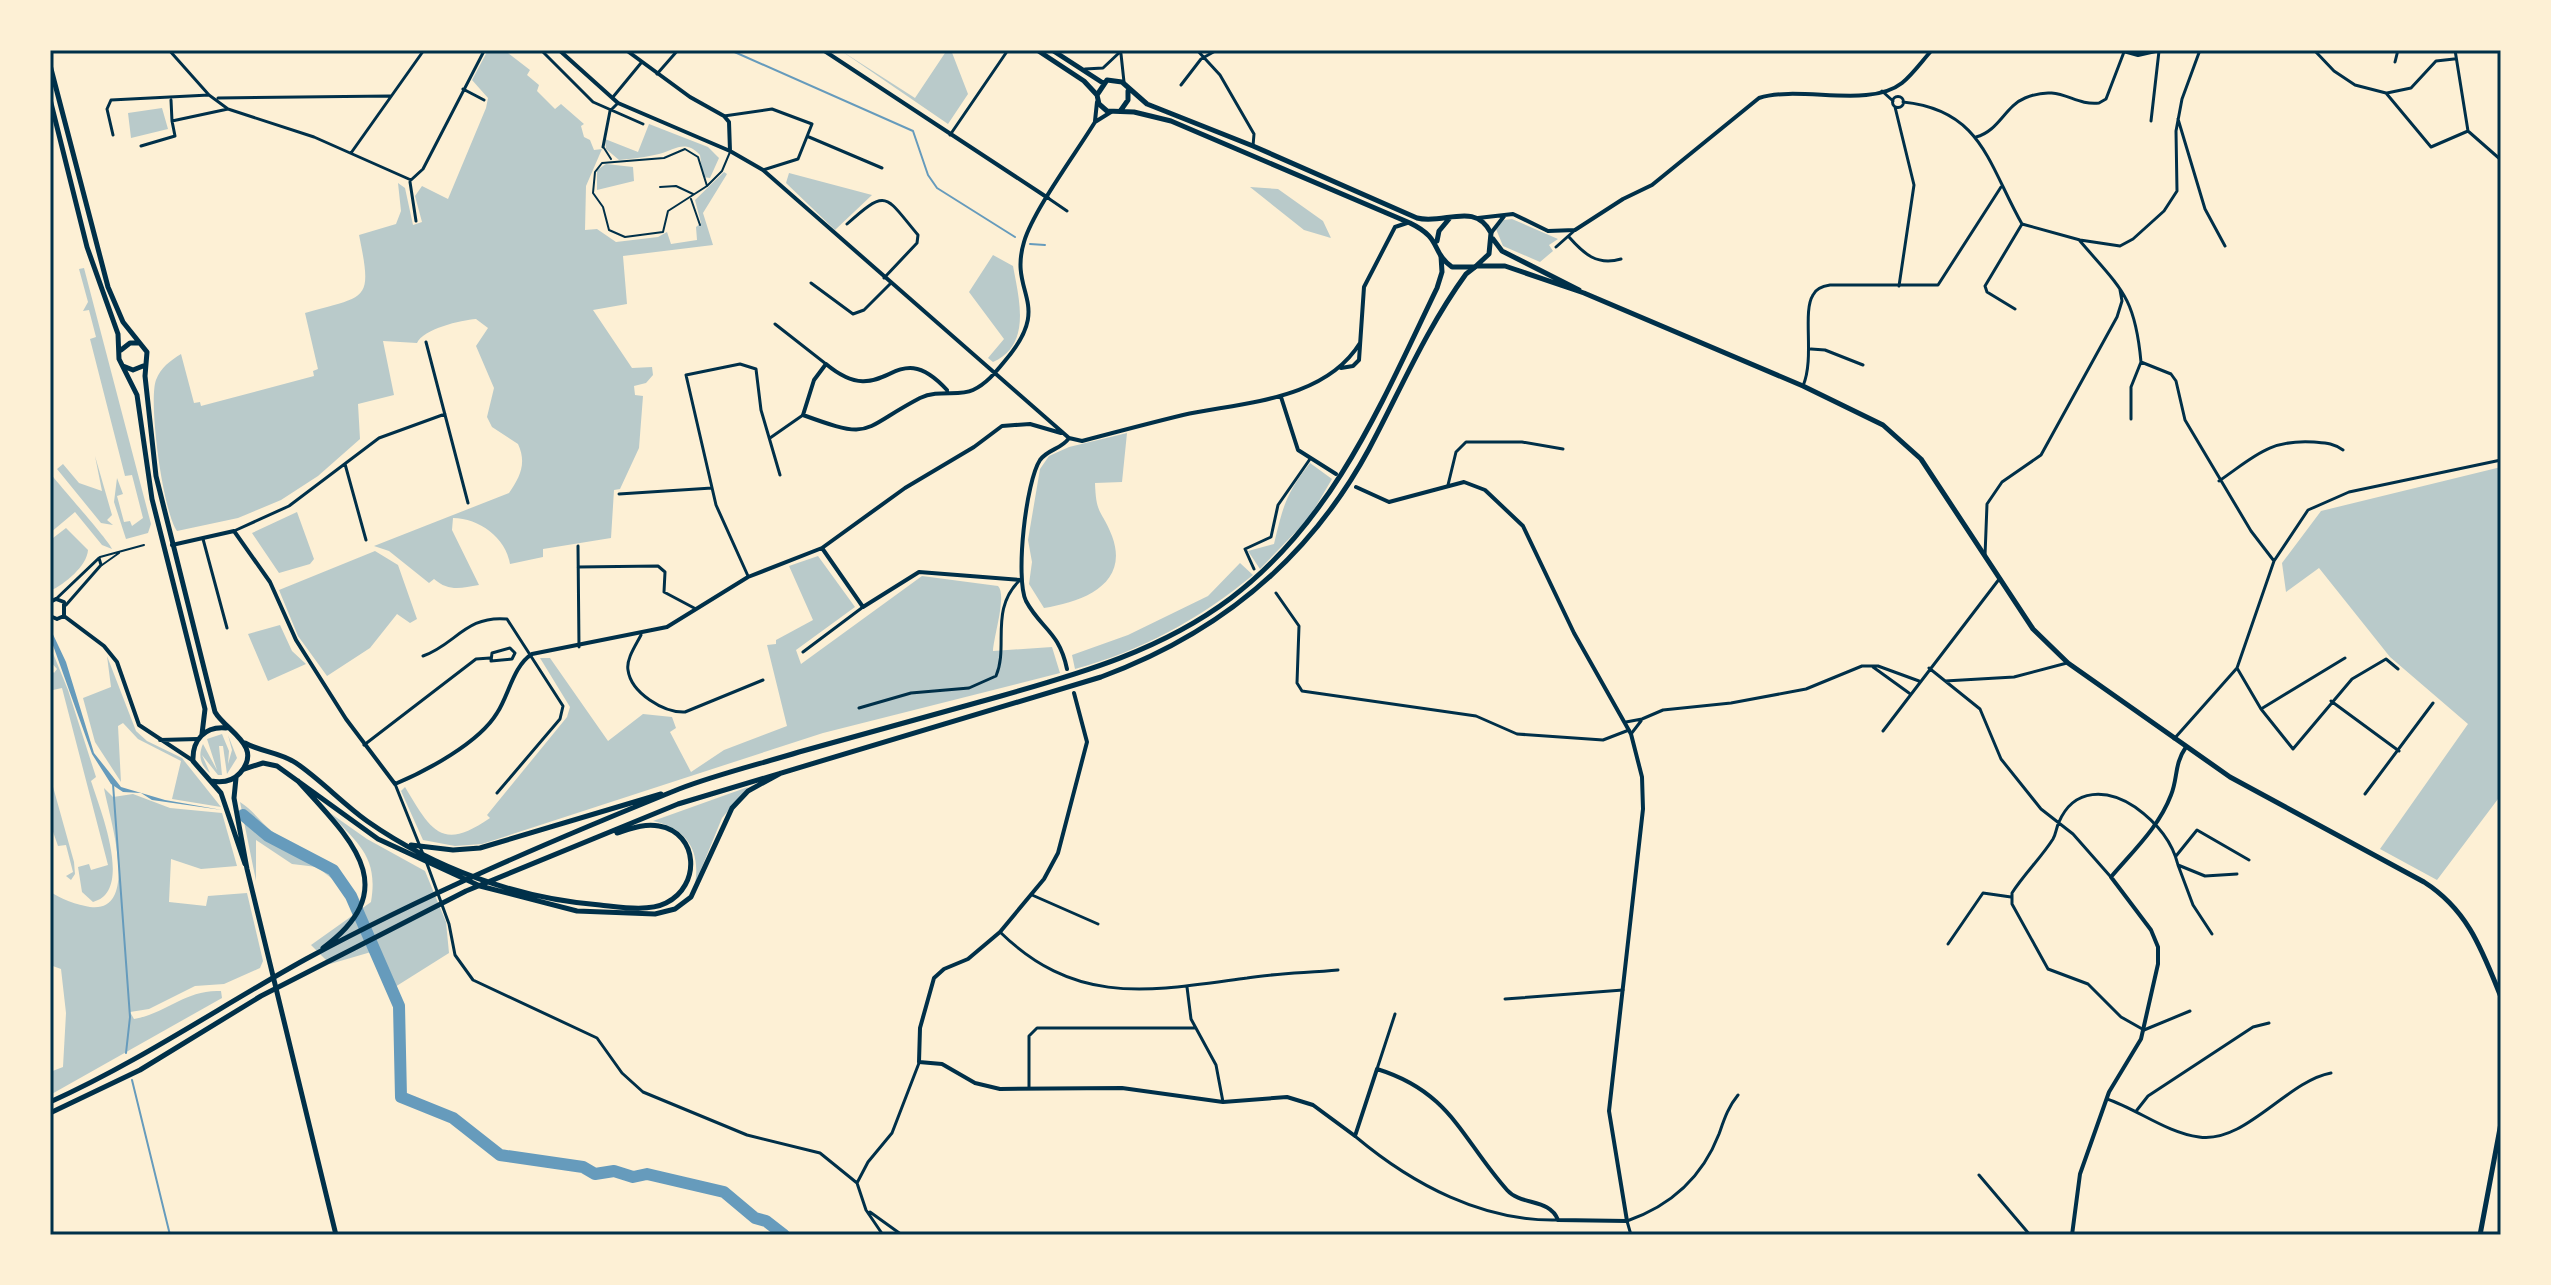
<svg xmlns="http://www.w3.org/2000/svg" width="2551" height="1285" viewBox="0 0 2551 1285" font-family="Manrope,sans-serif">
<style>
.green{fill:#b9caca}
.water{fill:#669bbc}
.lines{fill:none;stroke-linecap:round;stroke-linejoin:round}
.stream{stroke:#669bbc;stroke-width:2}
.river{stroke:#669bbc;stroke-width:12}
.service{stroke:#003049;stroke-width:2}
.minor{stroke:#003049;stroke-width:3}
.tertiary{stroke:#003049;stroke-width:4}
.primary{stroke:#003049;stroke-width:5}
.trunk{stroke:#003049;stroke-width:5}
.neatline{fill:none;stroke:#003049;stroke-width:3}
</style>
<rect width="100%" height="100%" fill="#fdf0d5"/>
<path class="green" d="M488,50H504L530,70L527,75L539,85L537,91L555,109L561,104L584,124L581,126L584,137L590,140L594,150L602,149L586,186L585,230L597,229L616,242L658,237L667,232L671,244L697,240L696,227L701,223L695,200L724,172L727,174L703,213L713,245L623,256L627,304L593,310L632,368L652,367L653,375L646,383L634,386L635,395L643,396L639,448L620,489L614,490L611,538L543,549V557L510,564C506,538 479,518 453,518L452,530L479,585C461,588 449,592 434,579L429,583L389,551L374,546L509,493C520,477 527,463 518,444L492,427L487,417L494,388L476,346L488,328L476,319C461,320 423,329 417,343L383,341L394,395L358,404L360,439L318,476L281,500L238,518L177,531C163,512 148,402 156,380C161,367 170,361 181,354L194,403L200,402L201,406L314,376L313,371L318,369L305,313C367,295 373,303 359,235L396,224L401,211L398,183L405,188L413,225L422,222L415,196L422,186L448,199L486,108L488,98L472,80Z
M840,50L915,98L947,50H951L968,94L948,124Z
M162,108L168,129L131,138L128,113Z
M649,124L708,147L719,158L710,178L703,177L700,155C685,139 675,150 659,154C647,157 631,159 619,160L606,149L605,139L638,152Z
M606,164L633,167L634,181L597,190V170Z
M789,173L872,195L835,230L786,183Z
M1250,187L1278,189L1323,221L1331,238L1304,230Z
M1512,219L1558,239L1549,245L1553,251L1540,262L1503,246L1496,229L1504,220Z
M993,255L1013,266C1019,299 1032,345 993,362L988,358L1004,339L969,292Z
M84,268L151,524L148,533L126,539L114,502L117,478L123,494L117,496L124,522L130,521L132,526L143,518L132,475L125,476L90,339L96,337L89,310L83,311L88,302L79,269Z
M1127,433L1122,482L1095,483C1096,516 1102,510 1112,536C1130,584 1083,602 1044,608L1029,584L1032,562L1028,540L1040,469L1049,456L1069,447Z
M95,456L112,515L107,520L113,525L101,523L57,469L63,464L79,483L102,491Z
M1310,463L1332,479L1309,518L1260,569L1248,551L1274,544C1283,507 1285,495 1310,463Z
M2501,467V795L2437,880L2380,849L2468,724L2390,657L2319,568L2286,592L2282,563L2321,511Z
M50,473C60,486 110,542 112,549L102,545L75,512L50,533Z
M297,512L314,559L310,564L279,573L252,533Z
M66,528L88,550C87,566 65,584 50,591V535L53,538Z
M375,551L398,565L417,619L410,623L397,614L370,648L327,676L298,636L279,590Z
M818,556L855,607L796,650L801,664L922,576L998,586C1007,595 994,635 993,651L1052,647L1060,673L823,733L482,844L455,846L423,840L401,791L405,787C431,830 441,852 490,818L487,815L567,717L570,707L540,658H550L608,741L643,714L672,717L676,728L670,732L691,772L724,750L787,726L767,645L776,644V640L813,620L789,566Z
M1240,563L1253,575C1200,619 1141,651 1075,669L1072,655L1128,635L1208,596Z
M280,625L292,651L306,664L268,681L248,634Z
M50,646L68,690L96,777L91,781C100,809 134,892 93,902L82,892L78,867L89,864L91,870L108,865L62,688L53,690L50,668L54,673L57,669L50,661Z
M107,656L136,731L147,741L182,758L221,807L172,799L181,761L138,739L123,723L118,726L121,782L95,742L83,698L111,687Z
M222,734L229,751L228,764L232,750L228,735L237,758L227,774L223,746H219L222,775H218L202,755L210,773C200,765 198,755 203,744L217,770L207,739Z
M50,776L74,862L75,874L71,880L66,876L73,872L66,845L58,846L50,823Z
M748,787L722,818L695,884C701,850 686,828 653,821Z
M104,788L113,797L133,794L170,808L222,813L237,866L201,869L171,859L169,902L206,906L208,896L247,893L263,961L260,968L224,984L195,986L149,1009L130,1012L134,1019C167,1013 186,989 221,991L222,998L50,1095V1072L63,1067L66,1013L61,969L50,965V891C59,899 78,905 90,907C142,914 108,813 104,788Z
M240,802C254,811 261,823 273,832C305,858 351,865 357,912L371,902C379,855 356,843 330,813L367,839L425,871L446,922L449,953L387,992L371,952L330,964L311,945L356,913L335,881L317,867L292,864L256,840V881Z"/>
<path class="water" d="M50,628L66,662L94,753L121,787L165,800L222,810L152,800L141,793L123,792L111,784L92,754L50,637Z"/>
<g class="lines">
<path class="stream" d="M730,50L913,131L928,175L937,188L1015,237
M1030,244L1045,245
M113,784L130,1017L126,1053
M132,1080L170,1235"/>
<path class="river" d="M243,815L268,836L333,870L351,896L399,1006L401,1097L453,1118L500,1155L583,1167L595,1174L614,1171L633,1177L647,1174L724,1192L755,1218L766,1221L784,1235"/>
<path class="service" d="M604,148L611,159
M707,186L668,211L663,232L625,237L609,230L603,207L593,193L595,172L602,163L664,158L685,149L698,157L707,186L722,171L730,152
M660,187L676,186L693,194
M691,199L700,225
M100,557L144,545
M102,565L119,553"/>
<path class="minor" d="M169,50L209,95L228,109L314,137L411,180L423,169L484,51
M541,50L593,102L643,124
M1197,50L1220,75L1254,134L1253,146
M2310,50L2315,51L2334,71L2355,85L2386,93L2431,147L2468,131
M2455,50L2468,131L2501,160
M50,51L55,50
M1121,54L1124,82
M2395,62L2398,50
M1085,69L1103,68L1121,51
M657,74L678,50
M1181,85L1201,59L1217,50
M463,89L484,100
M1882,91L1893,101
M2387,93L2411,88L2436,61L2454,59
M1892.5 102a5.5 5.5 0 1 1 11 0a5.5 5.5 0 1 1-11 0Z
M613,97L641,63
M218,98L390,96
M171,100L172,121
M1903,102C1982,110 1988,164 2022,224L2080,240L2120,246L2133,239L2164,211L2177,191L2176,131L2182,99L2200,50
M1895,107L1914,185L1899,286
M724,116L772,109L812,124L798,159L763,170
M2178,119L2205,209L2225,246
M2151,121L2159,51
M113,135L107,109L111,100L209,95
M950,135L1008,50
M809,137L882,168
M1976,137C1999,131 2005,106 2025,98C2061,83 2072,106 2099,103L2106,99L2124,52
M141,146L175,136L172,121L228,109
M603,147L610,111L618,103
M351,153L424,50
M410,182L416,221
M1048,198L1067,211
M847,224C888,187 885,196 918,235L917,243L884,278
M1569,237C1584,254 1597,266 1621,259
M2080,241C2121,289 2135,296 2141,362L2171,374L2176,381L2185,420L2251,531L2274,561
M1556,247L1574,231
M811,283L853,314L864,310L891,283
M2015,309L1987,292L1985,286L2022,224
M775,324L826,364
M426,342L468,503
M1811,349L1825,350L1863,365
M1803,386C1815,358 1802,312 1813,295C1816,288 1823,286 1830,285H1938L2001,187
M2131,419V387L2141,362
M770,438L803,415
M345,464L366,540
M2219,481C2254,457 2269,439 2314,442C2326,443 2333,443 2343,450
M1448,485L1456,452L1466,442H1522L1563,449
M619,494L712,488
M234,531L289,506L379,438L445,414
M203,539L227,628
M578,546L579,647
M1985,556L1987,504L2002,482L2041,455L2117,317L2122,301L2120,290
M578,567L658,566L665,572L664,592L696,609
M1254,569L1245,549L1271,537L1278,505L1310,459
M748,576L716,505L686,375L740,364L756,369L761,410L780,475
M1276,593L1299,626L1297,683L1302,691L1476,716L1517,734L1603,740L1629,730
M56,599L99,558L101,565L66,605
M641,635C636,645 626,659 628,670C631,693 664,713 685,712L763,680
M510,648L515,653L512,659L491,661L492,653Z
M803,652L863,607
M423,656C455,645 466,615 507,619L563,706L560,719L497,793
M1873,667L1909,693
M1929,668L1980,709L2001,759L2041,809L2073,834L2110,876
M2237,668L2261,709L2293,749L2352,679L2386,659L2398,669
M1945,681L2014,677L2067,663
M2331,701L2399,751
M859,708L911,693L969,688L996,676C1009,646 989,610 1020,580
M2261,709L2345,658
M1626,722L1642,719L1663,710L1731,703L1806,689L1862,666H1878L1919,681
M1883,731L2000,578
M1631,734L1641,721
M2174,739L2237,668L2274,561L2308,510L2349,492L2501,460
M364,745L476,659L490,658
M395,784L423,854
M2365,794L2433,703
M2176,856L2197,830L2249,860
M426,861L449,924L455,955L473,980L597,1038L622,1073L643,1092L747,1135L820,1153L857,1183L866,1210L883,1235
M2178,865L2193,905L2212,934
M1032,895L1098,924
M1000,932C1077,1007 1150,991 1247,978C1277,973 1308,973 1338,970
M1948,944L1983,893L2011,897
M1187,987L1191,1019L1216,1065L1223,1102
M1505,999L1623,990
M2190,1011L2144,1030L2121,1017L2088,984L2048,969L2012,904V893C2024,874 2041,858 2053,839C2056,834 2056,828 2059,822C2074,787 2108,789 2135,807C2156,822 2172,840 2178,865L2205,876L2237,874
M1377,1069L1395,1014
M1029,1088V1036L1037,1028H1194
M2107,1099C2137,1109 2167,1133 2199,1137C2245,1144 2287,1081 2331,1073
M2137,1110L2148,1096L2253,1027L2269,1023
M1356,1137C1412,1184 1483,1222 1558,1220
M1979,1175L2030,1235
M857,1183L868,1162L892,1133L919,1063
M870,1212L902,1235
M1631,1235L1627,1221C1670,1206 1702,1178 1719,1134C1724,1120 1728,1107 1738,1095"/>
<path class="tertiary" d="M559,50L618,103L730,151L763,170L1069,438L1082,441C1116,432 1150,423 1183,415C1243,402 1324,401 1360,343
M626,50L690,97L724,116L729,122L730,151
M823,50L1048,198
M2120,50L2138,55L2160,50
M1095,121L1097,102
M1478,218L1513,214L1548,231L1575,230L1623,199L1652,185L1759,98C1800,85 1869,109 1902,83C1913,74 1922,61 1932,50
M1491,233L1505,215
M1341,368L1353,366L1359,360L1364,287L1395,227L1407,223
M947,390C893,331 887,415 826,364L814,380L803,415C874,441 859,430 920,398C939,389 959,397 973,390C986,384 995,373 1004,362C1055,303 1008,295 1024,242C1033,211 1076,153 1095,122L1111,112
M1281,397L1298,450L1336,474
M172,545L234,531L270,582L296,640L346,719L395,784C426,771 479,743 497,713C509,695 513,666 532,654L667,627L748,577L822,548L905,488L974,447L1002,426L1030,424L1061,433
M822,548L863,607L919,572L1020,580
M50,602L56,599L64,602V616
M50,616L57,619L64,616
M64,616L104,646L117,662L139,725L192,760
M1067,669C1059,631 1041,629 1026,601C1015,578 1026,481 1040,460C1048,449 1062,449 1069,438
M1074,693L1087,742L1058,853L1044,879L1000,932L968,959L944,969L934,978L920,1028L919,1062L942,1064L975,1083L1000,1089L1122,1088L1223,1102L1287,1097L1313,1105L1355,1136L1377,1069C1451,1092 1461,1138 1507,1190C1521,1206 1550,1198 1558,1220L1627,1221L1609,1111L1643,809L1642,777L1631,734L1574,633L1523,526L1485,490L1464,482L1389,502L1356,487
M160,740L198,739
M2072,1235L2080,1174L2109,1092L2141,1039L2158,964V947L2151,930L2111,877C2133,851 2159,827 2171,795C2178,778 2174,764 2186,747"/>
<path class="primary" d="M1037,50L1084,81L1097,95
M1052,50L1103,83
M50,65L108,287L123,322L147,352L145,376L156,476L215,712C226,731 264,746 240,773C232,782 222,783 211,781
M1107,80L1122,82L1147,104L1253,146L1417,218C1444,225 1475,201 1491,233L1489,254L1475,267H1452C1430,251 1443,239 1410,223L1171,121L1134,112L1107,111L1099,104L1097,95Z
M50,99L87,247L118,334L119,359L137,395L152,499L205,709L202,734
M1121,110L1128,100V91
M1493,239L1502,251L1579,290
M1437,241L1439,231L1449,219
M1478,266H1505L1584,293L1803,386L1883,425L1921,459L2033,629L2068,663L2230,777L2424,882C2468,910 2482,950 2501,997
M121,350L130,343H138
M123,366L133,370L143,366
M226,728C205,726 192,740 193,761L221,793L245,864
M236,778L234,798L247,869L336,1235
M2480,1235L2501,1123"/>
<path class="trunk" d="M245,743C261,752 280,752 296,763C321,780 342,803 367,821C434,868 518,899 600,905C620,907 648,912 666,903C701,886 699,833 659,826C644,823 630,829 617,833
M244,769L263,763L277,766L378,839L480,886L577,911L655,914L675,909L691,897L732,808L748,791L781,773
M298,781C349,838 406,887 323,948
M411,845L453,850L480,848L661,794
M50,1102C139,1062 221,1006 306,959C426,894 553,840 679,789C718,774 760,764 799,752C866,733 934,715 1001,696C1082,673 1162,650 1231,598C1334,520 1382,402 1437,288L1442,272L1441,256
M50,1113L140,1070L261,996L466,891L678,804L1101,677C1218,634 1309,560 1369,449C1401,389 1426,329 1466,274L1475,267"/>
</g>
<rect width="2551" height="1285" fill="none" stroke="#fdf0d5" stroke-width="104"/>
<rect x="52" y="52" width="2447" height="1181" class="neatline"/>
</svg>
